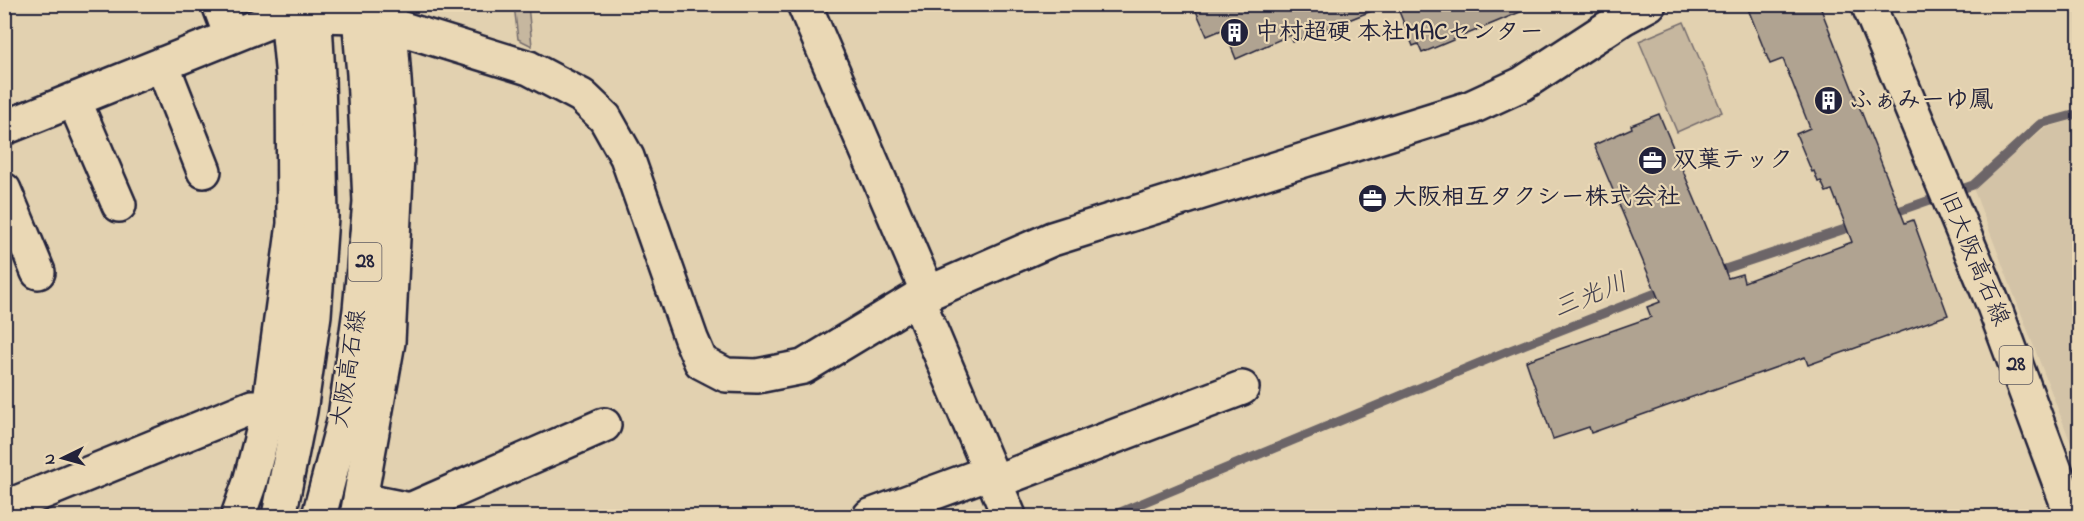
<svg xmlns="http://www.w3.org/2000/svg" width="2084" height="521" viewBox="0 0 2084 521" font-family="'Indie Flower','Klee One',sans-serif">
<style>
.built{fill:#d3c3a7}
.green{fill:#c6b79f;stroke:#746c6d;stroke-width:1.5}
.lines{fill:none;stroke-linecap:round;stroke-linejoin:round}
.stream{stroke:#6c6568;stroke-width:9}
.building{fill:#b0a391;stroke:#22223b;stroke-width:1.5}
.minor-casing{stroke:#22223b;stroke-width:38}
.tertiary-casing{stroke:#22223b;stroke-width:38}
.primary-casing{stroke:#22223b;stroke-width:38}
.minor{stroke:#ead8b5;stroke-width:33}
.tertiary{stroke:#ead8b5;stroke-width:33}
.primary{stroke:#ead8b5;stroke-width:33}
.labels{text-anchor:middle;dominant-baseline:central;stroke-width:4.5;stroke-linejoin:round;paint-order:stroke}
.shield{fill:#ead8b5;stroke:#5e5960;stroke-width:1.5}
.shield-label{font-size:22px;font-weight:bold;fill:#22223b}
.poi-label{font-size:24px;font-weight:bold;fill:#22223b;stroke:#ead8b5;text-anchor:start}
.street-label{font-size:24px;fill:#22223b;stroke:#ead8b5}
.water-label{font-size:26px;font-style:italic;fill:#474452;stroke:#ead8b5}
</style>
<rect width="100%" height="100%" fill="#e2d1b0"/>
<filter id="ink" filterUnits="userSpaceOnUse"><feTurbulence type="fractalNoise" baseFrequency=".0167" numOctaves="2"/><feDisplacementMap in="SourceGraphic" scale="12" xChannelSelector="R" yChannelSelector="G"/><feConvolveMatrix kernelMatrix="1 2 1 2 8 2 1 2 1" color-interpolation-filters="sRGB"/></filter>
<g filter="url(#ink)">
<path class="built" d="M2079,118H2080L2079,464L1973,188L2043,129Z"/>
<path class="green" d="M514,5H528L532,46L518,39Z
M1684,22L1722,112L1677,132L1639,41Z"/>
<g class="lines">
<path class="stream" d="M1890,214L1973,185L2040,124L2080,113
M1713,273L1857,225
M1111,516L1508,351L1666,289"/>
</g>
<path class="building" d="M1193,4H1383L1384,6L1293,42L1290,35L1236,59L1224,29L1207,36Z
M1396,4H1537V5L1422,53L1418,44L1413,46Z
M1746,4H1819L1905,223L1913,220L1948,315L1808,365L1805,357L1591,433L1589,427L1553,439L1526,361L1651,317L1647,307L1660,302L1594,145L1632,128L1631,125L1659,114L1728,278L1742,274L1744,282L1852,242L1832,190L1826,192L1821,181L1818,182L1814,171L1812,172L1796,134L1810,128L1783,59L1770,64Z"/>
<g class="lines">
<defs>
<path id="minor" d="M219,4L231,36
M804,4L928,293
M162,64L204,171
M74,100L119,205
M4,128L275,19L307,16
M4,190L38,272
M917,298L1009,516
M994,482L1242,388
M360,500L410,510L604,425
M4,508L252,407L269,408
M238,516L250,482L269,408L294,224L293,78L286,4
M357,516L388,342L398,135L390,25L387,4
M870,516L990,472"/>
<path id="tertiary" d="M315,15L360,16L390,25L529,68L582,96L605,118L627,157L691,339L701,362L726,375L757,376L803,367L917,298L1052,239L1470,108L1522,84L1623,18L1649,4"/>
<path id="primary" d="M1868,4L1994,306L2072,516
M279,516L300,411L314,315L321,217L318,76L314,4
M319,516L345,417L360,310L370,202L364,74L358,4"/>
</defs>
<use href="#minor" class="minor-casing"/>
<use href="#tertiary" class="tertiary-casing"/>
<use href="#primary" class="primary-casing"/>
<use href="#minor" class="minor"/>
<use href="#tertiary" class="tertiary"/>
<use href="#primary" class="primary"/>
</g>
</g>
<defs>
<symbol id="building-disc" viewBox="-11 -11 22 22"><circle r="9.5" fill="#22223b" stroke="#ead8b5"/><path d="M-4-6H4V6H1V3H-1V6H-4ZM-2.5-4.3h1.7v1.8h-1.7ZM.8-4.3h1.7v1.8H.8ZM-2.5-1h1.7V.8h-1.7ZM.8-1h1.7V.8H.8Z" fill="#fff"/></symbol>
<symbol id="office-disc" viewBox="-11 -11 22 22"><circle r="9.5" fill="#22223b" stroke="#ead8b5"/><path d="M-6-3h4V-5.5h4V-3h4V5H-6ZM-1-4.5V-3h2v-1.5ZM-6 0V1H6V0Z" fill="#fff"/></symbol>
</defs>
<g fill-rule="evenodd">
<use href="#building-disc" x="1218" y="16" width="33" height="33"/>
<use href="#building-disc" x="1812" y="84" width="33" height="33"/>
<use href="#office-disc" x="1636" y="144" width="33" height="33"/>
<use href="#office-disc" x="1356" y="182" width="33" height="33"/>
</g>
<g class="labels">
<g class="shield">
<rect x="348.5" y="243" width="33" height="38" rx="4.5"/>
<rect x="1999.5" y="346" width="33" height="38" rx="4.5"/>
</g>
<g class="shield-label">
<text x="365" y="262">28</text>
<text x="2016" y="365">28</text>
</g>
<g class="poi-label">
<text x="1255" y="33">中村超硬 本社MACセンター</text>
<text x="1849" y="101">ふぁみーゆ鳳</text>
<text x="1673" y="161">双葉テック</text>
<text x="1393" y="198">大阪相互タクシー株式会社</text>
</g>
<g class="street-label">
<text transform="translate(1973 259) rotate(67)">旧大阪高石線</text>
<text transform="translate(350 369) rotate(-81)">大阪高石線</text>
</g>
<g class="water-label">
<text transform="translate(1591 297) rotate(-22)">三光川</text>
</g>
</g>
<rect width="2084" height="521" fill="none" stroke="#ead8b5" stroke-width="24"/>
<rect x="12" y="12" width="2060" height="497" fill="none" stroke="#22223b" stroke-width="2" filter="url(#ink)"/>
<g transform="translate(63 458) rotate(265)" stroke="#ead8b5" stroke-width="4.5" paint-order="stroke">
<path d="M0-4.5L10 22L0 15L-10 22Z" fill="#22223b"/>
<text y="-9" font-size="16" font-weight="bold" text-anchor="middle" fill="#22223b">N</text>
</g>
</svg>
